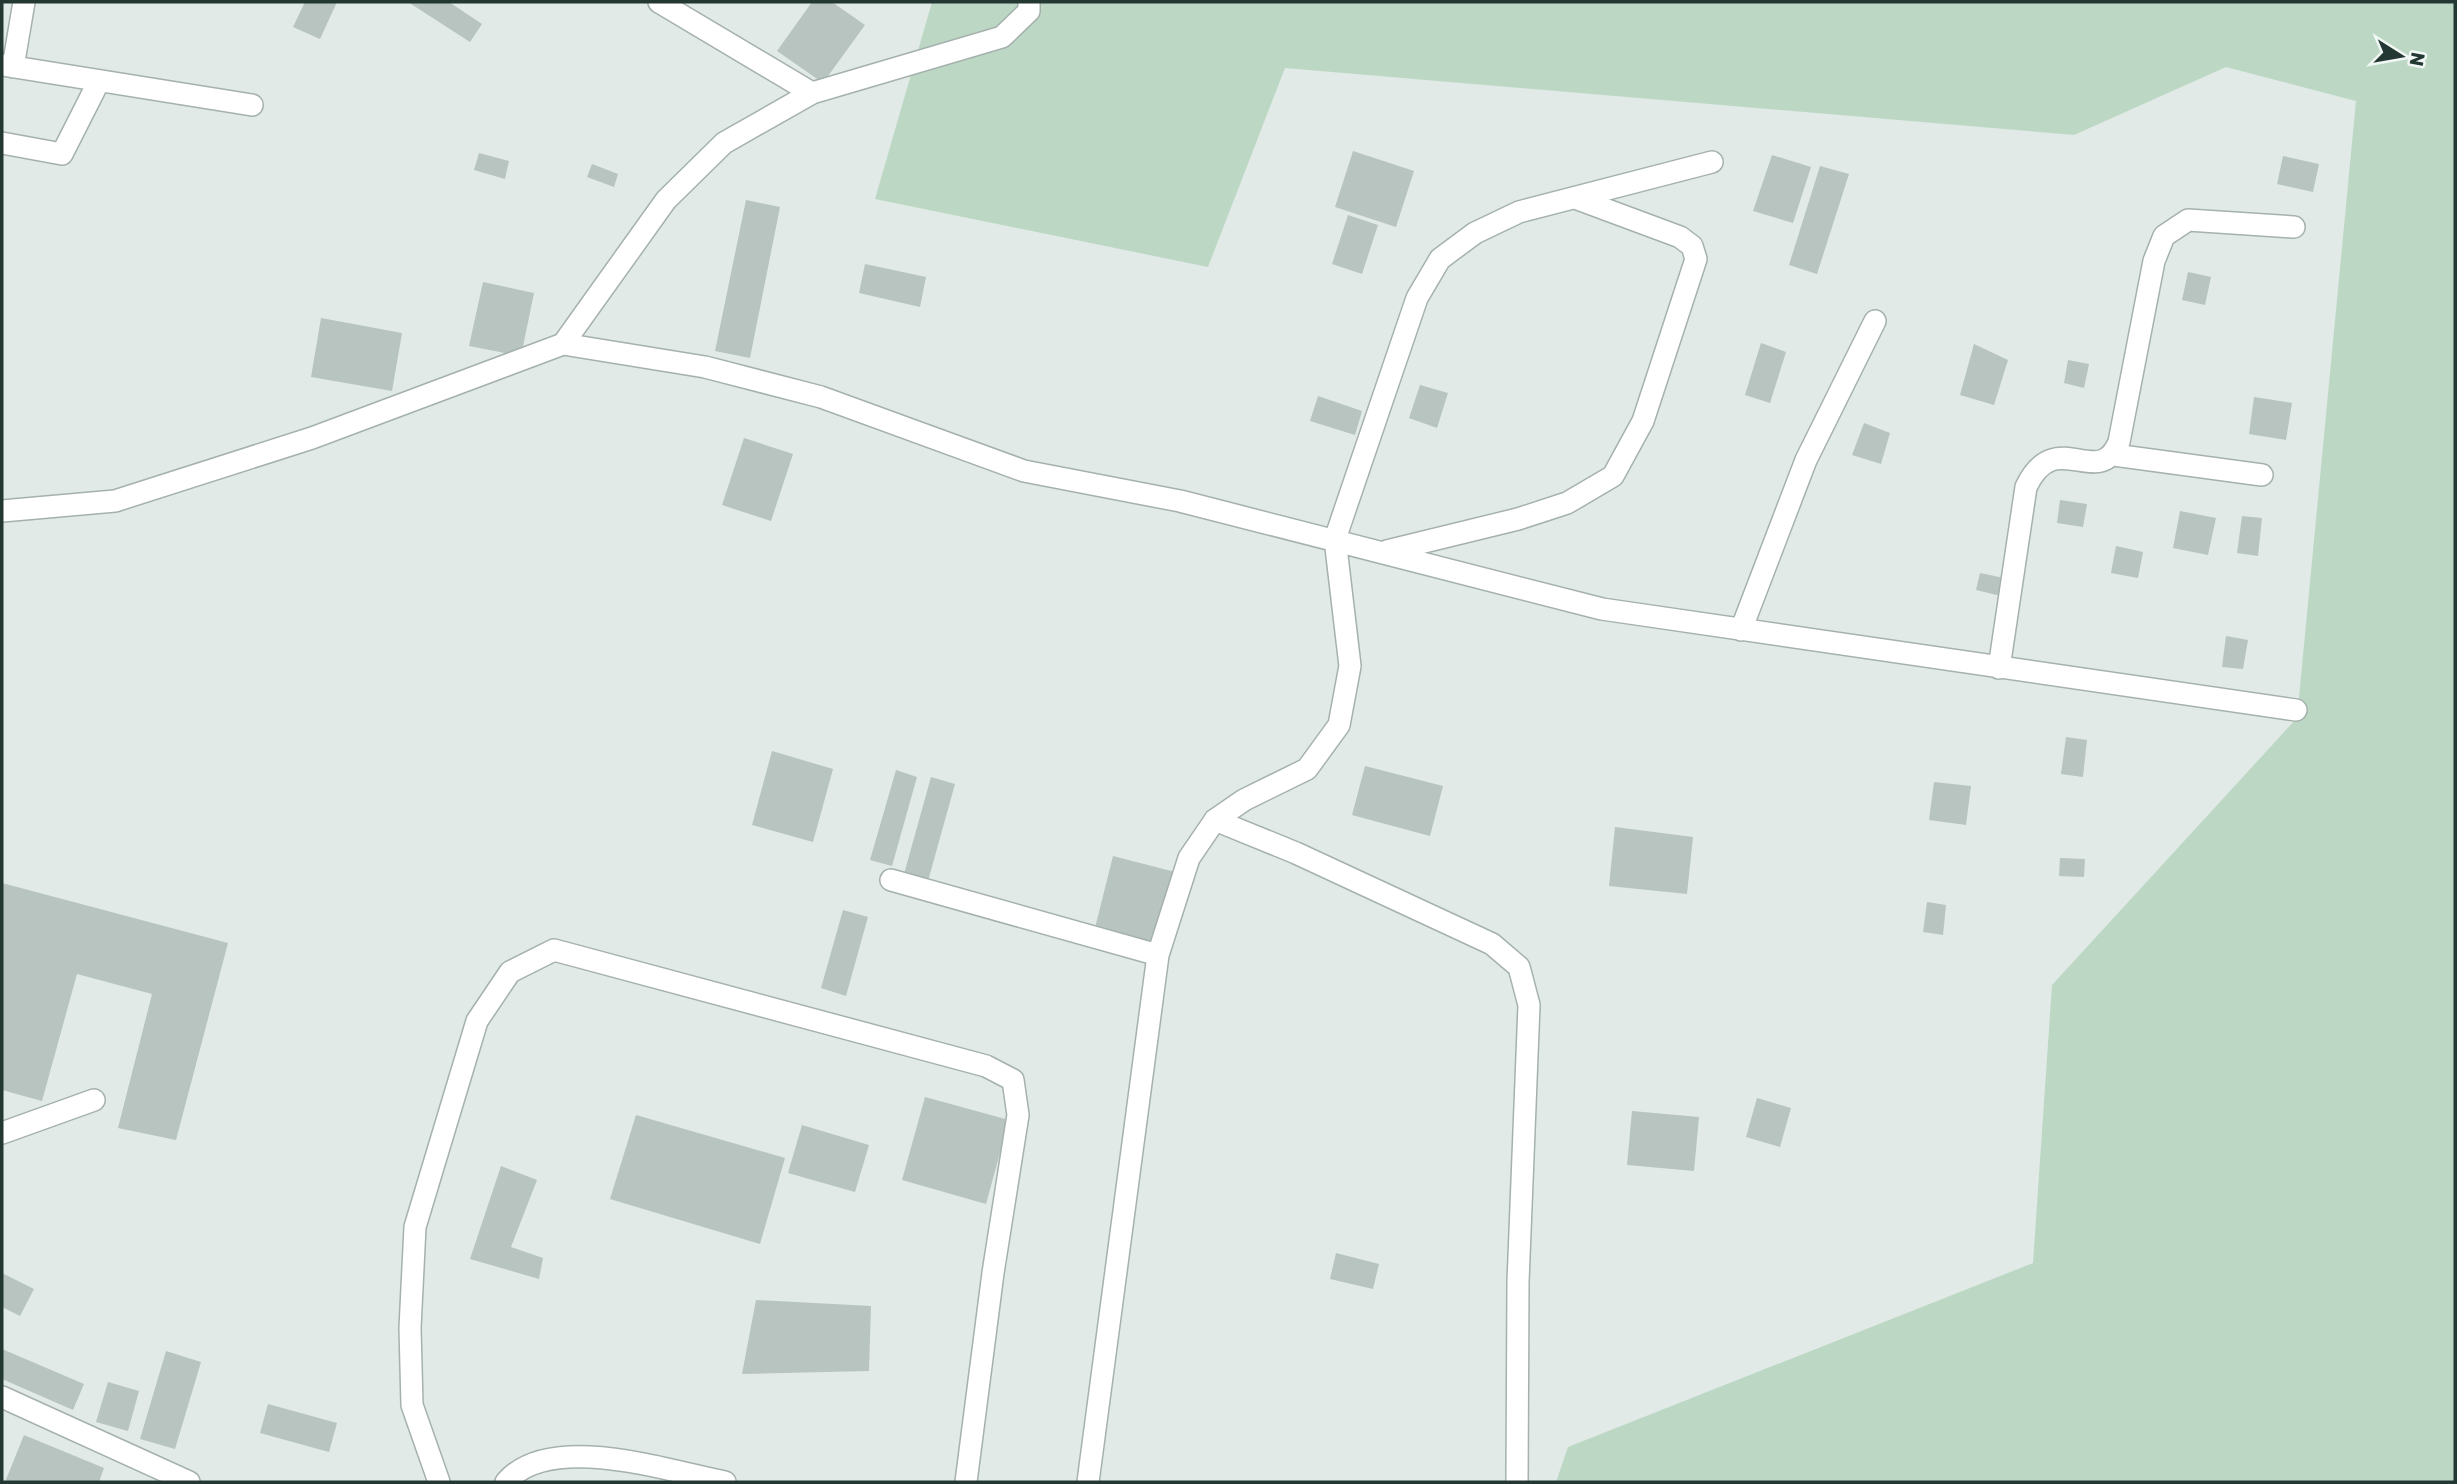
<svg xmlns="http://www.w3.org/2000/svg" width="2457" height="1484" viewBox="0 0 2457 1484" font-family="Rubik,sans-serif">
<style>
.green{fill:#bcd8c5}
.building{fill:#b7c4bf}
.lines{fill:none;stroke-linecap:round;stroke-linejoin:round}
.lane-casing{stroke:#a5b1ad;stroke-width:24}
.street-casing{stroke:#a5b1ad;stroke-width:24}
.lane{stroke:#fff;stroke-width:21}
.street{stroke:#fff;stroke-width:21}
</style>
<rect width="100%" height="100%" fill="#e1eae6"/>
<path class="green" d="M932,2H2455V1482H1556L1568,1447L2033,1263L2052,985L2297,718L2356,101L2226,67L2074,135L1285,68L1208,267L875,199Z"/>
<path class="building" d="M305,2H337L320,39L293,27Z
M408,2H449L482,24L470,42Z
M812,2H832L865,25L823,83L777,51Z
M1353,151L1414,171L1396,227L1335,207Z
M479,153L509,161L505,179L474,170Z
M1772,155L1811,167L1793,223L1753,211Z
M2283,156L2319,164L2313,192L2277,184Z
M592,164L618,174L614,187L587,177Z
M1820,166L1849,174L1817,274L1789,265Z
M746,200L780,207L750,358L715,351Z
M1348,215L1378,225L1362,274L1332,264Z
M865,264L926,277L920,307L859,293Z
M2188,272L2211,277L2205,305L2182,300Z
M483,282L534,293L521,356L469,346Z
M321,318L402,333L392,391L311,377Z
M1761,343L1786,352L1770,403L1745,395Z
M1974,344L2008,360L1994,405L1960,395Z
M2068,360L2089,364L2084,388L2064,383Z
M1420,385L1448,393L1437,428L1409,418Z
M1318,396L1362,411L1355,435L1310,421Z
M2254,397L2292,403L2286,440L2249,434Z
M1864,423L1890,433L1881,464L1852,455Z
M744,438L793,454L771,521L722,505Z
M2060,500L2087,504L2083,527L2057,523Z
M2180,511L2216,518L2208,555L2173,548Z
M2242,516L2262,518L2258,556L2237,553Z
M2116,546L2143,552L2138,578L2111,573Z
M1980,573L2004,578L2001,596L1976,590Z
M2226,636L2248,640L2243,669L2222,667Z
M2066,737L2087,740L2083,777L2061,774Z
M772,751L833,769L813,842L752,825Z
M1365,766L1443,786L1430,836L1352,815Z
M896,770L917,777L892,866L870,860Z
M931,777L955,784L928,881L904,874Z
M1934,782L1971,786L1966,825L1929,820Z
M1615,827L1693,837L1687,894L1609,886Z
M1113,856L1179,873L1160,945L1095,928Z
M2060,858L2085,859L2084,877L2059,876Z
M2,883L228,943L176,1140L118,1128L152,994L77,974L42,1101L2,1090Z
M1927,902L1946,905L1943,935L1923,932Z
M843,910L868,917L846,996L821,988Z
M925,1097L1009,1120L986,1204L902,1180Z
M1757,1098L1791,1108L1780,1147L1746,1137Z
M1632,1111L1699,1117L1694,1171L1627,1165Z
M636,1115L785,1158L760,1244L610,1199Z
M802,1125L869,1145L855,1192L788,1173Z
M501,1166L537,1180L511,1247L543,1258L539,1279L470,1259Z
M1336,1253L1379,1264L1373,1289L1330,1279Z
M2,1273L34,1289L20,1316L2,1307Z
M756,1300L871,1306L869,1371L742,1374Z
M2,1349L84,1384L73,1410L2,1379Z
M166,1351L201,1362L175,1449L140,1439Z
M108,1382L139,1391L128,1431L96,1422Z
M268,1404L337,1423L329,1452L260,1433Z
M24,1435L104,1468L99,1482H5Z"/>
<g class="lines">
<defs>
<path id="lane" d="M2,65L252,105
M13,67L24,2
M2,143L62,154L99,81
M1215,820L1296,853L1492,944L1519,967L1529,1005L1518,1282L1517,1482
M2,1133L94,1100
M439,1482L412,1405L410,1328L415,1227L477,1021L510,972L554,950L986,1066L1013,1080L1018,1115L993,1273L966,1482"/>
<path id="street" d="M659,2L812,93
M563,344L666,200L724,143L812,93L1002,37L1029,11V2
M2114,455L2262,475
M2,511L115,501L312,438L563,344L705,367L821,397L1024,471L1180,501L1602,609L2296,710
M1387,551L1518,519L1567,503L1613,476L1643,421L1696,259L1692,246L1680,237L1575,198
M1741,630L1806,460L1875,321
M1999,668L2026,487C2056,424 2098,492 2119,442L2154,261L2164,236L2188,220L2294,227
M891,880L1158,955
M2,1397L189,1482
M506,1482C550,1431 668,1471 725,1482
M1088,1482L1158,955L1189,858L1215,820L1244,800L1307,769L1339,725L1350,666L1335,539L1417,298L1440,259L1475,233L1519,212L1712,162"/>
</defs>
<use href="#lane" class="lane-casing"/>
<use href="#street" class="street-casing"/>
<use href="#lane" class="lane"/>
<use href="#street" class="street"/>
</g>
<rect width="2457" height="1484" fill="none" stroke="#243833" stroke-width="7"/>
<g transform="translate(2401 56) rotate(101)" stroke="#f1f7f4" stroke-width="5" paint-order="stroke">
<path d="M0-5L12 26L0 18L-12 26Z" fill="#243833"/>
<text y="-10" font-size="19" font-weight="bold" text-anchor="middle" fill="#243833">N</text>
</g>
</svg>
